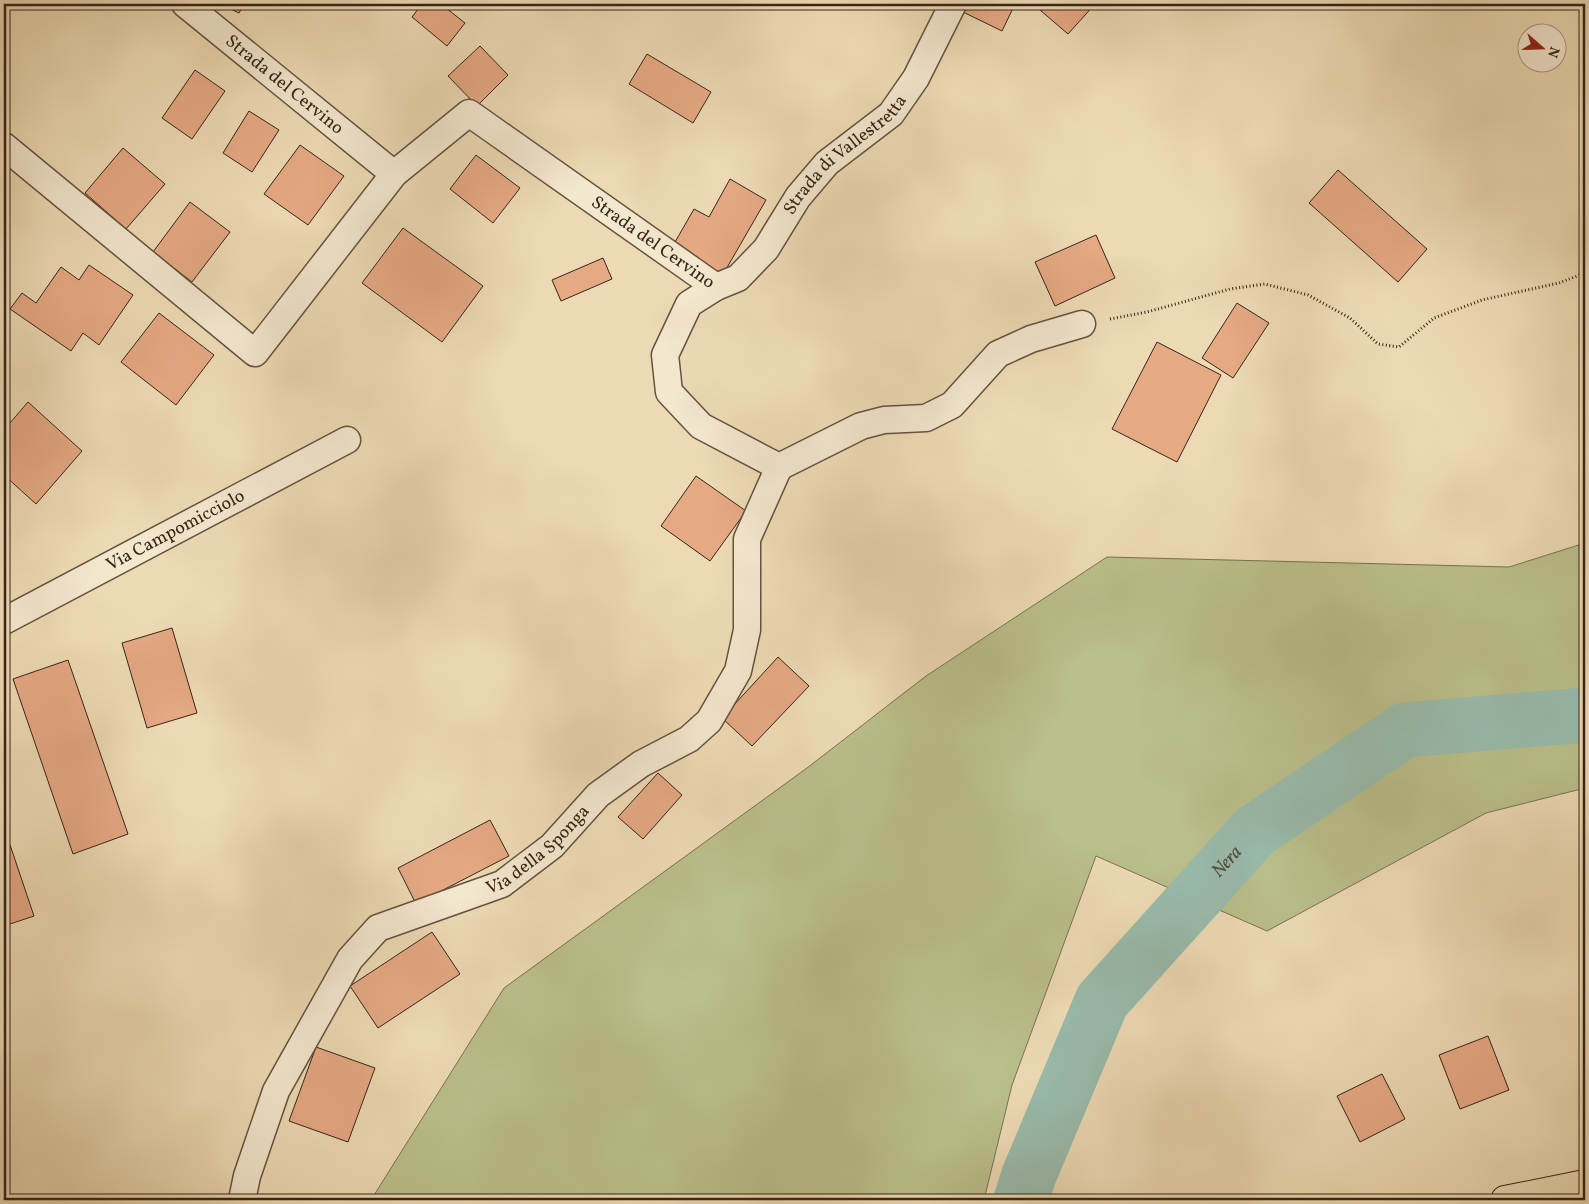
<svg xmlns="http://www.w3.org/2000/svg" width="1589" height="1204" viewBox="0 0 1589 1204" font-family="Vollkorn,serif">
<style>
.green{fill:#babf8b;stroke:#787252}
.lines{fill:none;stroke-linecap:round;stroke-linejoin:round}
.river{stroke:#99bbac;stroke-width:55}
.building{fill:#e5a984;stroke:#372418}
.minor-casing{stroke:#64523f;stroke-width:29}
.primary-casing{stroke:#372418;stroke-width:30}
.path{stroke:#372418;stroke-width:3;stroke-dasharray:1 2.5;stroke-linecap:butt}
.minor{stroke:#f3e7ce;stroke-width:26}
.primary{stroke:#eddab4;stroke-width:28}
.labels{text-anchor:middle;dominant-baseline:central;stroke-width:4;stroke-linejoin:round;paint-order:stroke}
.street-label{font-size:18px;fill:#372418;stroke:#f3e7ce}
.water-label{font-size:19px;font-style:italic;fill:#504a3d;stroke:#f3e7ce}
</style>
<rect width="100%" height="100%" fill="#eddab4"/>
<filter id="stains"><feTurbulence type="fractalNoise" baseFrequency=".004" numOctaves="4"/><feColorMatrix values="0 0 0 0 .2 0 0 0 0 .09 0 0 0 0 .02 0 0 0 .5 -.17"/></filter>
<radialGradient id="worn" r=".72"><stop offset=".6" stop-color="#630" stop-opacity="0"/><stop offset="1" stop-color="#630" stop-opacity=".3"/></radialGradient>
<path class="green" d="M1585,543V788L1486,813L1267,931L1096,856L1012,1085L984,1200H371L504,988L807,768L926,676L1107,557L1509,567Z"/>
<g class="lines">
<path class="river" id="s1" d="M1021,1200L1029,1175L1102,1001L1255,831L1405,730L1585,715"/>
</g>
<path class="building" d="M220,4H244L239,13Z
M422,4H441L465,23L447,46L412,17Z
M499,4H509L506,8Z
M967,4H1015L1002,31L963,12Z
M1033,4H1095L1068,34Z
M480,46L508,75L477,106L448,76Z
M647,54L711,92L693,123L629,84Z
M195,70L225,91L192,139L162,118Z
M249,111L279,130L252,172L223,153Z
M300,145L344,176L308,225L264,194Z
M123,148L165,184L126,229L85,193Z
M476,155L520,188L493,223L450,189Z
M1338,170L1427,249L1398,282L1309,203Z
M730,179L766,200L721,278L671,249L694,209L709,217Z
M190,202L230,232L192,282L153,252Z
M403,228L483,286L442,342L362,283Z
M1096,235L1115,278L1055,306L1035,262Z
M603,258L612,279L561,301L552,280Z
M89,265L133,295L99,345L83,333L71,351L10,309L22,293L36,303L61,267L79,280Z
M1237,303L1269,323L1233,378L1202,358Z
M159,313L214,355L176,405L121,362Z
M1157,342L1221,375L1177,462L1112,429Z
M28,402L82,451L36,504L4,475V430Z
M696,476L746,511L710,561L661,526Z
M172,628L197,713L147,728L122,643Z
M778,657L809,686L752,746L722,718Z
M68,660L128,834L73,854L13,679Z
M658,773L682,795L643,839L618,817Z
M490,820L509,856L416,904L398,868Z
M4,827L34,916L4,926Z
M432,932L460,974L378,1028L350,986Z
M1488,1036L1509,1090L1460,1109L1439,1055Z
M316,1047L375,1068L348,1142L289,1121Z
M1382,1074L1405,1119L1360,1142L1337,1096Z"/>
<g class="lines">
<defs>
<g id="minor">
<path id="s2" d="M185,4L394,174L469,113L716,287"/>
<path d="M4,146L255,353L394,174"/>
<path id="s3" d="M779,467L701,426L669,392L665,355L689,304L716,287L738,278L766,249L798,197L827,163L891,114L916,78L953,4"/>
<path d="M779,467L861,426L884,420L926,418L952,405L998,354L1031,339L1082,324"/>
<path id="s4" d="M4,621L347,440"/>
<path id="s5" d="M242,1200L247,1176L276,1091L350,959L378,928L502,884L552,846L598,795L641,764L689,739L709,721L738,671L747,630V539L779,467"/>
</g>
<path id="primary" d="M1505,1200L1585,1184"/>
</defs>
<use href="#minor" class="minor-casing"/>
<use href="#primary" class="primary-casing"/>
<path class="path" d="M1110,319L1147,312L1230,289L1265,284L1308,295L1350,318L1378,344L1399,347L1434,318L1482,300L1559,283L1585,273"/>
<use href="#minor" class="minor"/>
<use href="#primary" class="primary"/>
</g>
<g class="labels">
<g class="street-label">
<text stroke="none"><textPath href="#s2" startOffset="128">Strada del Cervino</textPath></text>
<text stroke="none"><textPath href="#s3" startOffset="449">Strada di Vallestretta</textPath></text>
<text stroke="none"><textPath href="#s2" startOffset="591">Strada del Cervino</textPath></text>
<text stroke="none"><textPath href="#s4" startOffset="194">Via Campomicciolo</textPath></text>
<text stroke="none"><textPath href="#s5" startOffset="488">Via della Sponga</textPath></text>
</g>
<g class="water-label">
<text stroke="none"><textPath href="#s1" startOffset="402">Nera</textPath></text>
</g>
</g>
<rect width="1589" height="1204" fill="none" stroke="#eddab4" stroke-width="20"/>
<rect x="5" y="5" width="1579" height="1194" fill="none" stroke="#372418" stroke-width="2.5"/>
<rect x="10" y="10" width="1569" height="1184" fill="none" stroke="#372418"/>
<g transform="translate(1542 48) rotate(110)"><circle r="24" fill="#f3e7ce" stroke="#a89985"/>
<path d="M0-4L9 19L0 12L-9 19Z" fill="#8f2418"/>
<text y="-8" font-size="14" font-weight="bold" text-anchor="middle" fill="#372418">N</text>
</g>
<rect width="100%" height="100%" filter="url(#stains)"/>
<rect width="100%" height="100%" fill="url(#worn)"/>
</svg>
